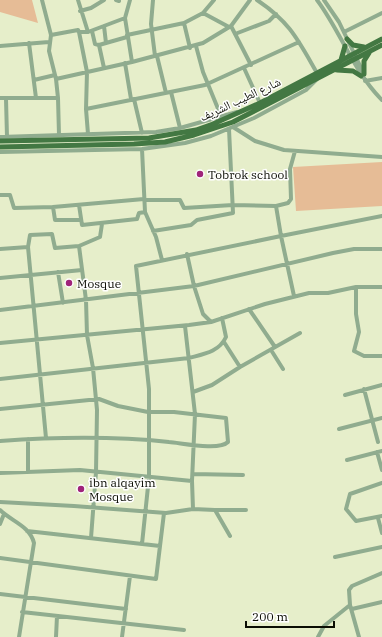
<svg xmlns="http://www.w3.org/2000/svg" width="382" height="637" viewBox="0 0 382 637" font-family="'IBM Plex Serif','Noto Naskh Arabic',serif">
<style>
.green{fill:#e6bc96}
.lines{fill:none;stroke-linecap:round;stroke-linejoin:round}
.minor{stroke:#90ac8f;stroke-width:4}
.major{stroke:#437843;stroke-width:5}
.poi-dot{fill:#9f2379;stroke:#fff;stroke-width:1.5}
.labels{text-anchor:middle;dominant-baseline:central;stroke-width:3;stroke-linejoin:round;paint-order:stroke}
.street-label{font-size:12px;fill:#0b0d03;stroke:#fff}
.poi-label{font-size:12px;fill:#0b0d03;stroke:#fff;text-anchor:start}
</style>
<rect width="100%" height="100%" fill="#e6eeca"/>
<path class="green" d="M0,0H32L38,23L0,12Z
M382,162V206L296,211L293,167Z"/>
<g class="lines">
<path class="minor" d="M42,0L51,35
M78,0L88,32
M116,0L119,1
M130,0L125,18L132,62
M153,0L151,24L155,56
M257,0C290,22 298,40 317,73
M317,0C341,32 353,71 382,100
M324,0L339,22L364,74
M80,11L91,8L104,0
M203,13L229,27
M184,23L190,48
M104,26L106,43
M231,26L251,65
M92,31L95,44L99,45L127,37
M79,32L78,30L51,35L49,51L56,79L132,62L203,43L231,26L250,0
M344,32L382,13
M235,34L269,21L276,14
M127,35L184,23L203,13L214,0
M29,43L36,98
M99,45L104,68
M0,46L49,42
M196,46L203,72L221,116
M157,56L166,93
M125,63L131,99
M244,68L260,103
M34,80L55,75
M365,81L382,78
M171,92L180,128
M0,98H58L56,79
M58,98L59,135
M6,99L7,137
M134,99L142,133
M86,109L205,85L299,42
M233,127L255,141L284,150L382,157
M88,134L86,109L87,72L79,32H88L125,18
M0,137L156,132L180,128L237,112
M142,149L145,212L156,237L162,260
M0,152L142,149L185,143L211,136L254,118L306,90L317,79
M0,195H10L14,208L53,207L144,199
M79,205L82,225L137,219L139,213L145,212
M276,206L288,203L291,199L290,169L295,151
M53,207L55,220H81
M153,231L191,225L197,220L233,213L229,129
M28,247L30,235L52,234L55,248L79,246
M0,249L28,247L46,438
M187,254L194,286L203,314L211,322
M58,272L63,303
M0,278L82,270
M356,287V314L359,332L354,351L364,356H382
M294,296L281,236L382,216
M249,309L275,347
M0,310L194,286L333,253L354,249H382
M224,342L240,367
M0,343L189,325L211,322L265,304L309,293H328L356,287H382
M271,350L283,369
M0,379L189,358C204,354 219,352 226,337L222,318
M364,389L378,442
M193,392L212,385L240,367L300,333
M345,395L382,385
M0,409L99,399L118,406L148,412H174L226,418L228,442C219,451 182,443 169,442C112,436 56,437 0,441
M339,429L382,418
M28,439V472
M377,452L382,470
M347,460L382,451
M0,473L80,470L192,481
M193,474L243,475
M382,483L350,494L346,509L356,521L382,516
M0,502L74,506L166,513L193,509L192,481L195,414L185,326
M193,509L215,510L230,536
M0,510C11,521 30,526 34,543L19,637
M215,510H246
M378,518L382,533
M0,524L4,514
M27,531L160,546L164,513
M91,538L96,472L97,410L93,368L87,335L86,300L79,246L100,237L102,224
M142,544L149,477V389L136,266L281,236L276,206L233,205L184,208L180,200H144
M335,557L382,547
M0,558L156,579L160,546
M0,594L126,609
M350,605L359,637
M352,609L382,602
M22,612L184,630
M56,637L57,616
M122,637L130,576
M318,637L324,626L350,605L349,590L352,586L382,573"/>
<path class="major" d="M347,39L353,45L364,47
M341,60L345,46
M337,70L353,71L361,76
M364,74V61L369,53
M0,141L149,138L196,130L213,124L260,103L382,39
M0,147L134,144L165,142L194,135L233,122L382,45"/>
</g>
<g class="poi-dot">
<circle cx="200" cy="174" r="4"/>
<circle cx="69" cy="283" r="4"/>
<circle cx="81" cy="489" r="4"/>
</g>
<g class="labels">
<g class="street-label">
<text transform="translate(240 99) rotate(-25)">شارع الطيب الشريف</text>
</g>
<g class="poi-label">
<text x="208" y="174">Tobrok school</text>
<text x="77" y="283">Mosque</text>
<text x="89" y="482">ibn alqayim<tspan x="89" dy="14">Mosque</tspan></text>
</g>
</g>
<path d="M246 621v6h88v-6" fill="none" stroke="#0b0d03" stroke-width="2"/>
<text x="252" y="621" font-size="12" fill="#0b0d03" stroke="#ffffff" stroke-width="3" paint-order="stroke">200 m</text>
</svg>
